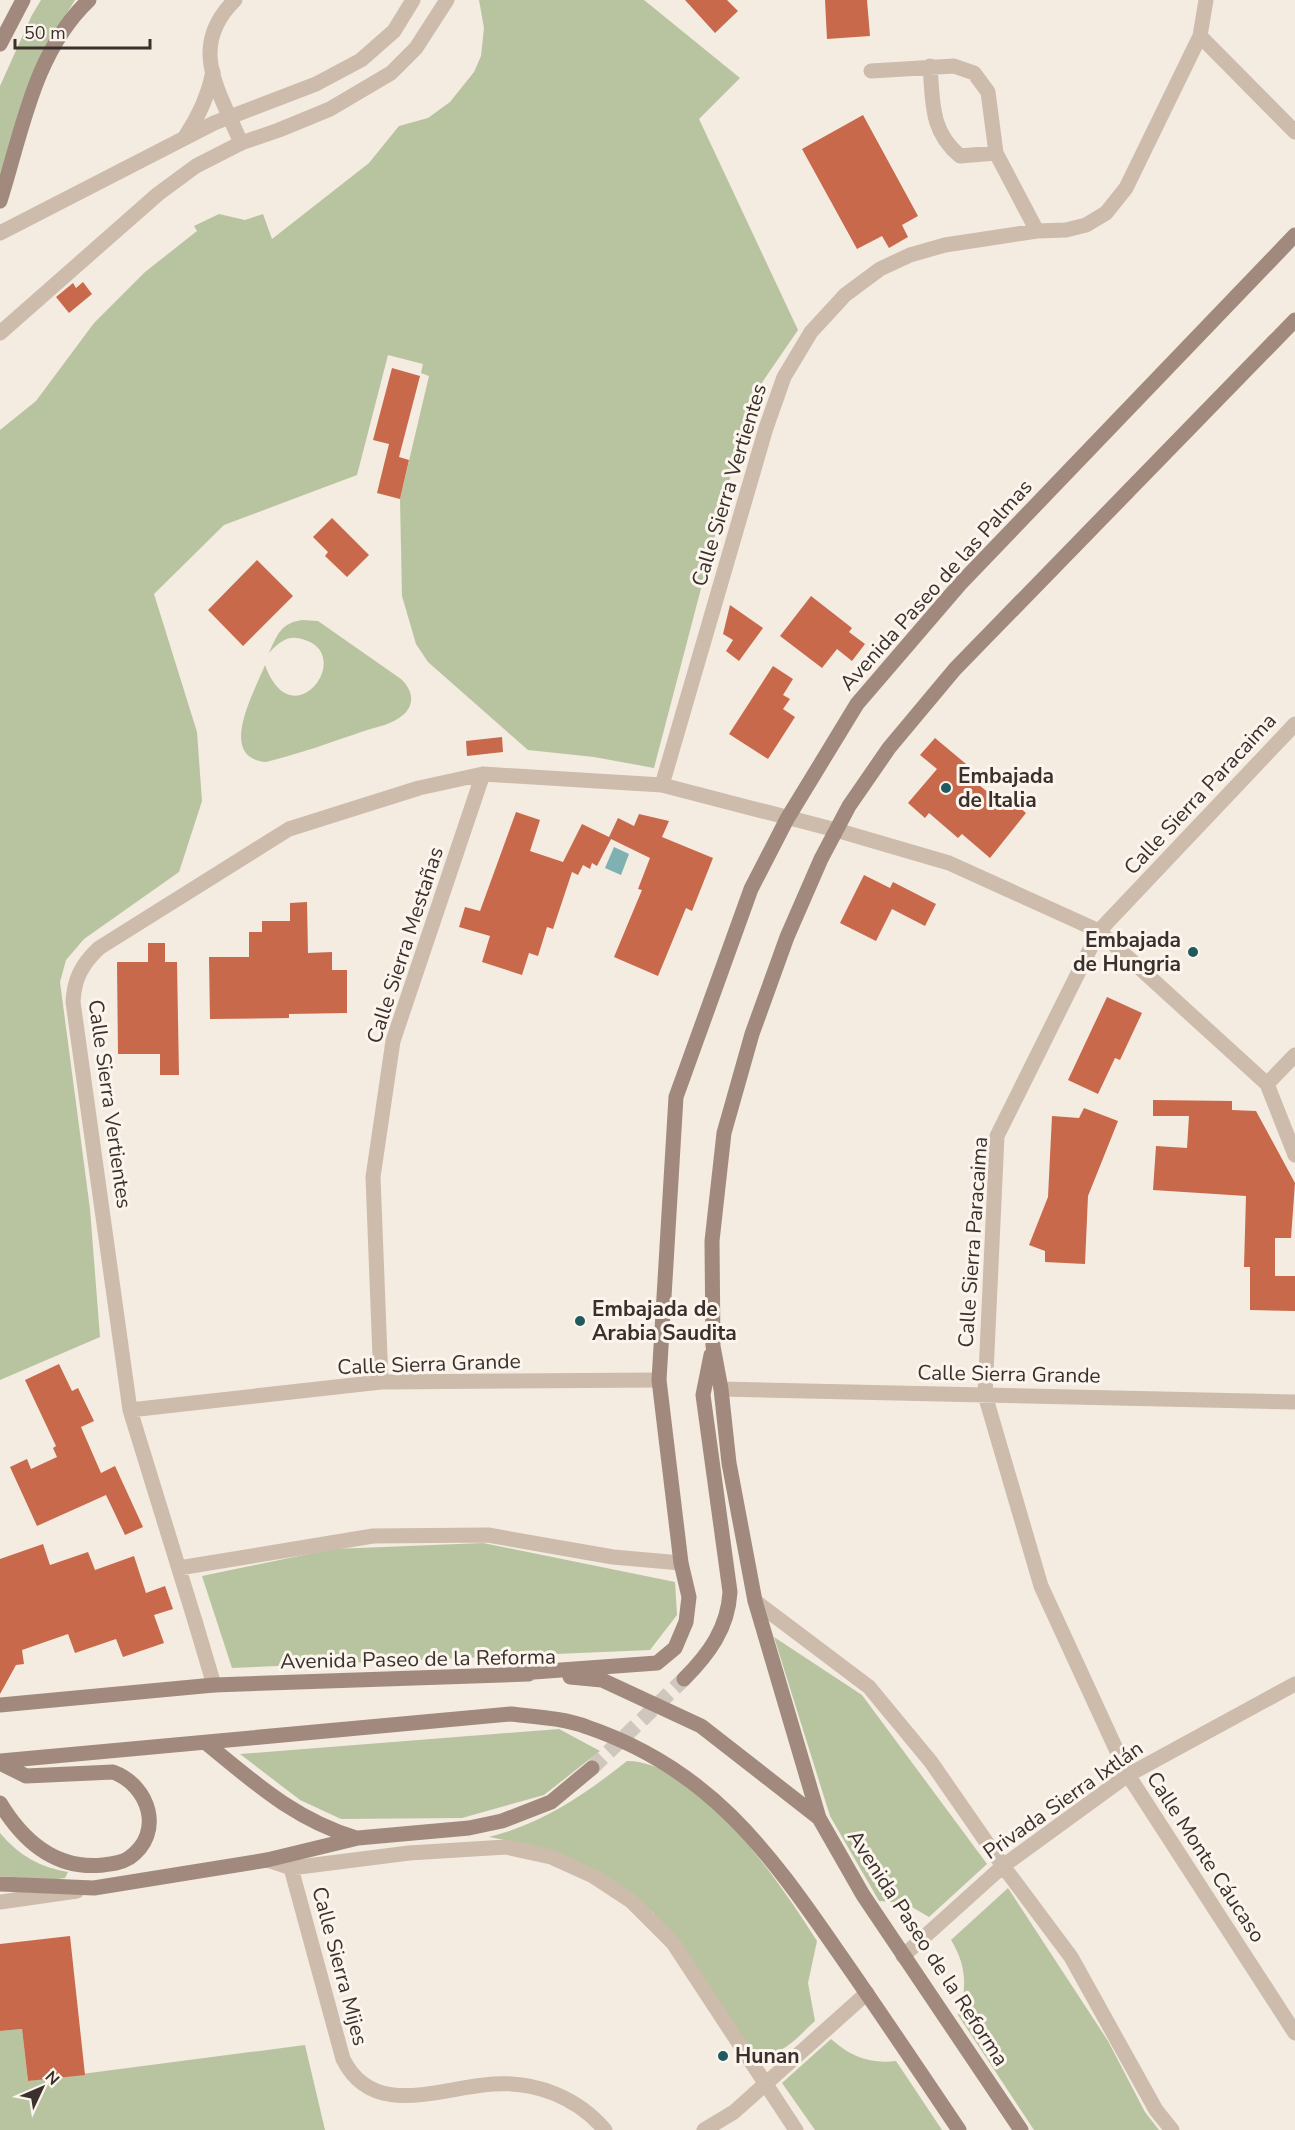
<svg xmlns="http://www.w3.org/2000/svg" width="1295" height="2130" viewBox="0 0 1295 2130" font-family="'Nunito Sans',sans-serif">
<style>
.green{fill:#b8c4a0}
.water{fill:#7fb0b2}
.building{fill:#c8694b}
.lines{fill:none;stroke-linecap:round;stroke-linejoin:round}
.secondary-tunnel{stroke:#cfc6bd;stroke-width:15;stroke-dasharray:15 8;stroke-linecap:butt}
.pedestrian{stroke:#cdbbac;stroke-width:15}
.minor{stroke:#cdbbac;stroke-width:15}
.tertiary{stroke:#cdbbac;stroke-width:15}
.secondary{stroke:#a18a7d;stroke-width:15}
.poi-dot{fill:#1f5a5e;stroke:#fbf5ee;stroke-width:2}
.labels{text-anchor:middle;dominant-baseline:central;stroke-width:6;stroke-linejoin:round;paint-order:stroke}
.street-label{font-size:21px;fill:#3b302b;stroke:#fbf5ee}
.poi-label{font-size:21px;font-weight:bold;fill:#3b302b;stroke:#fbf5ee;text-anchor:start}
</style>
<rect width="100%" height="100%" fill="#f4ebe1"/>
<path class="green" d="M41,0H75L44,50L0,181V86L32,15Z
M479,0H644L740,78L699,119L798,330L759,387L737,451L654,768L594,757L528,750L428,662L416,644L402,596L400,499L429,376L421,373L423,364L388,355L357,475L224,525L154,594L197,732L202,801L179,872L84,939L66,960L60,982L90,1209L100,1337L0,1380V430L36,401L94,323L145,272L197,231L194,226L219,214L245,220L263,214L272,239L369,163L399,126L428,118L450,102L474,72L481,56L484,28Z
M302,620L318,621L401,679C412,689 416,704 403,715C393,724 377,727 364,731C332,742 299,754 266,762C216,758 255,691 265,665C292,740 355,656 305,640C289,634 280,641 269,653C277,635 281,623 302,620Z
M483,1543L675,1582L677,1615L650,1650L232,1668L202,1576L333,1549Z
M774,1637L862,1695L987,1864L929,1917L905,1903L879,1901L830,1816Z
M559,1729L600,1751L544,1795L462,1818L341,1819L300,1800L240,1754Z
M627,1761C699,1761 782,1886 817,1941L808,1983L815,2021C795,2039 775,2067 748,2046L653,1912L530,1845L489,1837C544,1823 584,1795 627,1761Z
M0,1833C18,1855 41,1868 68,1872L65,1878L50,1880L0,1876Z
M1008,1888L1108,2041L1145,2112L1159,2130H1034L958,2015C968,1988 966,1964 951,1940Z
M22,2029L28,2081L305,2045L325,2130H0V2031Z
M831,2039C851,2057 870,2064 896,2061L942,2130H815L782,2083Z"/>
<path class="water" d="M614,847L629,854L621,875L605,868Z"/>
<path class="building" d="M685,0H727L738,11L715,33Z
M825,0H867L870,36L827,39Z
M863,115L918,216L902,225L908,237L889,248L882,236L857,249L802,149Z
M83,282L92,294L69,313L56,297L73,283L76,288Z
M392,368L420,376L399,457L409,460L400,499L377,493L389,444L373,440Z
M332,518L369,555L347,577L325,556L328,552L313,537Z
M257,560L293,596L243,646L208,610Z
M811,596L852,628L849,632L865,644L852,661L837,649L822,668L780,636Z
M730,605L763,628L739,661L726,651L733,640L723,634Z
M773,666L793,679L783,695L790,699L783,709L795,717L768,759L729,734Z
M502,737L503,752L467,756L466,741Z
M935,738L984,779L979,785L1006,807L1012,801L1026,813L990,858L962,834L958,838L929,813L925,818L908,803L937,769L920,755Z
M516,812L540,820L530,851L563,862L582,824L609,837L618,818L634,826L639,814L669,821L662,837L713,858L692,911L686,908L658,976L614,957L642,890L638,889L650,858L611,839L597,866L592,863L590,869L583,865L578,875L572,872L553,929L547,927L538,956L529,953L522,975L482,962L490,936L459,927L465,907L480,911Z
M864,875L890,888L893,882L936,904L925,926L892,909L876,941L840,923Z
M307,902L308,953L332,952V970H347V1013L289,1014V1018L210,1019L209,957H249V932H262V921H290V903Z
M148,943H165V962H177L179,1075H160V1054H118L117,962H148Z
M1107,997L1142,1013L1120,1060L1115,1058L1098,1094L1068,1080Z
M1153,1100L1232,1101V1110L1256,1111L1295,1183L1291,1238H1275V1276H1295V1311L1250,1310V1267H1244L1246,1196L1153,1190L1156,1146L1187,1148L1189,1116H1153Z
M1084,1108L1118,1121L1088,1196L1085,1264L1045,1262V1251L1029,1245L1048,1197L1052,1116L1079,1118Z
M59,1364L72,1391L78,1388L94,1421L81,1427L101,1473L115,1466L143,1527L125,1535L106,1495L37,1526L10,1467L27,1459L31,1469L57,1457L53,1448L56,1446L25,1380Z
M43,1544L50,1565L88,1552L95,1570L134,1556L146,1593L165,1586L173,1609L154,1615L164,1643L123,1657L116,1639L75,1653L68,1634L22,1650L24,1664L16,1665L0,1694V1559Z
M70,1936L85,2075L28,2081L22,2029L0,2031V1944Z"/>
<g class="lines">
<path class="secondary-tunnel" d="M592,1768L684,1679"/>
<path class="pedestrian" d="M195,1621L214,1685"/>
<path class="minor" d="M235,0C187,47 219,90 241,143
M1200,36L1295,132
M930,66C933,102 930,131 960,156L996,153
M871,71L954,66L974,73L988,92L996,153L1037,231
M1295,724L1099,931L997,1136L985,1395L1041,1586L1128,1775L1295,2033
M662,785L766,428L784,377L811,332L845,295L880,269L910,255L945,245L1037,231L1066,230L1086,225L1106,213L1126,188L1200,36L1206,0
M1267,1084L1295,1055
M381,1382L373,1177L393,1041L483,774
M721,1389L1295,1402
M130,1410L381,1382L659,1380
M179,1568L373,1536L488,1535L613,1557L681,1563
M755,1601L869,1687L931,1762L1003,1866L1071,1957L1156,2110L1172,2130
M195,1621L130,1410L73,1002C74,979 82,964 99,948L289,829L419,788L483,774L662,785L836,830L949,863L1099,931L1267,1084L1295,1155
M267,1860L291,1868L409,1853L506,1847L551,1857L593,1876L631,1901L673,1943L796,2130
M291,1868L343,2059C373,2120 441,2087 494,2084C536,2081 578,2098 605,2130
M0,1902L77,1891
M903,1956L1003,1866L1128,1775L1295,1684"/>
<path class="tertiary" d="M185,137C199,116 208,97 213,72
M0,233L214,123L316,84L361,60L394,31L413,0
M0,333L158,194L196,166L241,143L279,130L330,109L391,73L416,48L447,0
M704,2130L734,2112L867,1993"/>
<path class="secondary" d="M0,44L23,0
M0,201C22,132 34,52 89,0
M520,1673L657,1663L675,1648L686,1622L689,1597L681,1563L659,1380L676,1097L751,889L787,819L857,704L960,584L1295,235
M570,1677L602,1680L701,1726L819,1818L863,1895L1021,2130
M684,1679C709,1654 728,1628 730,1592L703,1395L711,1355
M0,1705L214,1685L529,1674
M206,1743C255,1783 294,1819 356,1838
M0,1761L511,1714C536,1717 563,1718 587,1727C708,1768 767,1849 836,1949C878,2009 918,2069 959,2130
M0,1763L26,1776L113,1772C149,1785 165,1833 129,1858C121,1863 112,1864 103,1865C56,1870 23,1841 0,1803
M819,1818L755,1601L729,1463L721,1389L713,1346L712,1241L724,1133L752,1034L787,937L821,859L849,806L889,748L955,669L1295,320
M0,1884L94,1888L267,1860L358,1838L469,1828L502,1821L551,1802L592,1768"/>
</g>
<g class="poi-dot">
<circle cx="946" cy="788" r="6"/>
<circle cx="1193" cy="952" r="6"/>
<circle cx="580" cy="1321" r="6"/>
<circle cx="723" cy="2056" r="6"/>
</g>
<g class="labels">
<g class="street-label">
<text transform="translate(729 485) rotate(-73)">Calle Sierra Vertientes</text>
<text transform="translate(936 585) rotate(-48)">Avenida Paseo de las Palmas</text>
<text transform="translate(1200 794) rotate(-47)">Calle Sierra Paracaima</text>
<text transform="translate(405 945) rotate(-72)">Calle Sierra Mestañas</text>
<text transform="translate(110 1104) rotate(82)">Calle Sierra Vertientes</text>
<text transform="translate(973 1242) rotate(-86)">Calle Sierra Paracaima</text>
<text transform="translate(429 1364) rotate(-2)">Calle Sierra Grande</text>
<text transform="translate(1009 1374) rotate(1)">Calle Sierra Grande</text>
<text transform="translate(418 1659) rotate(-1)">Avenida Paseo de la Reforma</text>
<text transform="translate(1063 1800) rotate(-35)">Privada Sierra Ixtlán</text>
<text transform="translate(1206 1857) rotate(57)">Calle Monte Cáucaso</text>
<text transform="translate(928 1948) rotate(57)">Avenida Paseo de la Reforma</text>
<text transform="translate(340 1966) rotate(75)">Calle Sierra Mijes</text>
</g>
<g class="poi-label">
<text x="958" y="776">Embajada<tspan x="958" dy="24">de Italia</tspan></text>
<text x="1181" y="940" text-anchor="end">Embajada<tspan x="1181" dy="24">de Hungria</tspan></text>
<text x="592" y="1309">Embajada de<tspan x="592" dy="24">Arabia Saudita</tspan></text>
<text x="735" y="2056">Hunan</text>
</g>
</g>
<g transform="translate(42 2088) rotate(46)" stroke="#fbf5ee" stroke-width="4.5" paint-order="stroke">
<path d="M0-4.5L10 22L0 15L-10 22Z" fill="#3b302b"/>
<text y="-9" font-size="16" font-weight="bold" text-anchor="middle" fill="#3b302b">N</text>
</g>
<path d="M15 39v9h135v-9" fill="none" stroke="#3b302b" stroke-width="3"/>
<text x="24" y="39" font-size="18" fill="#3b302b" stroke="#fbf5ee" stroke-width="4.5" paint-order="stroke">50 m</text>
</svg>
